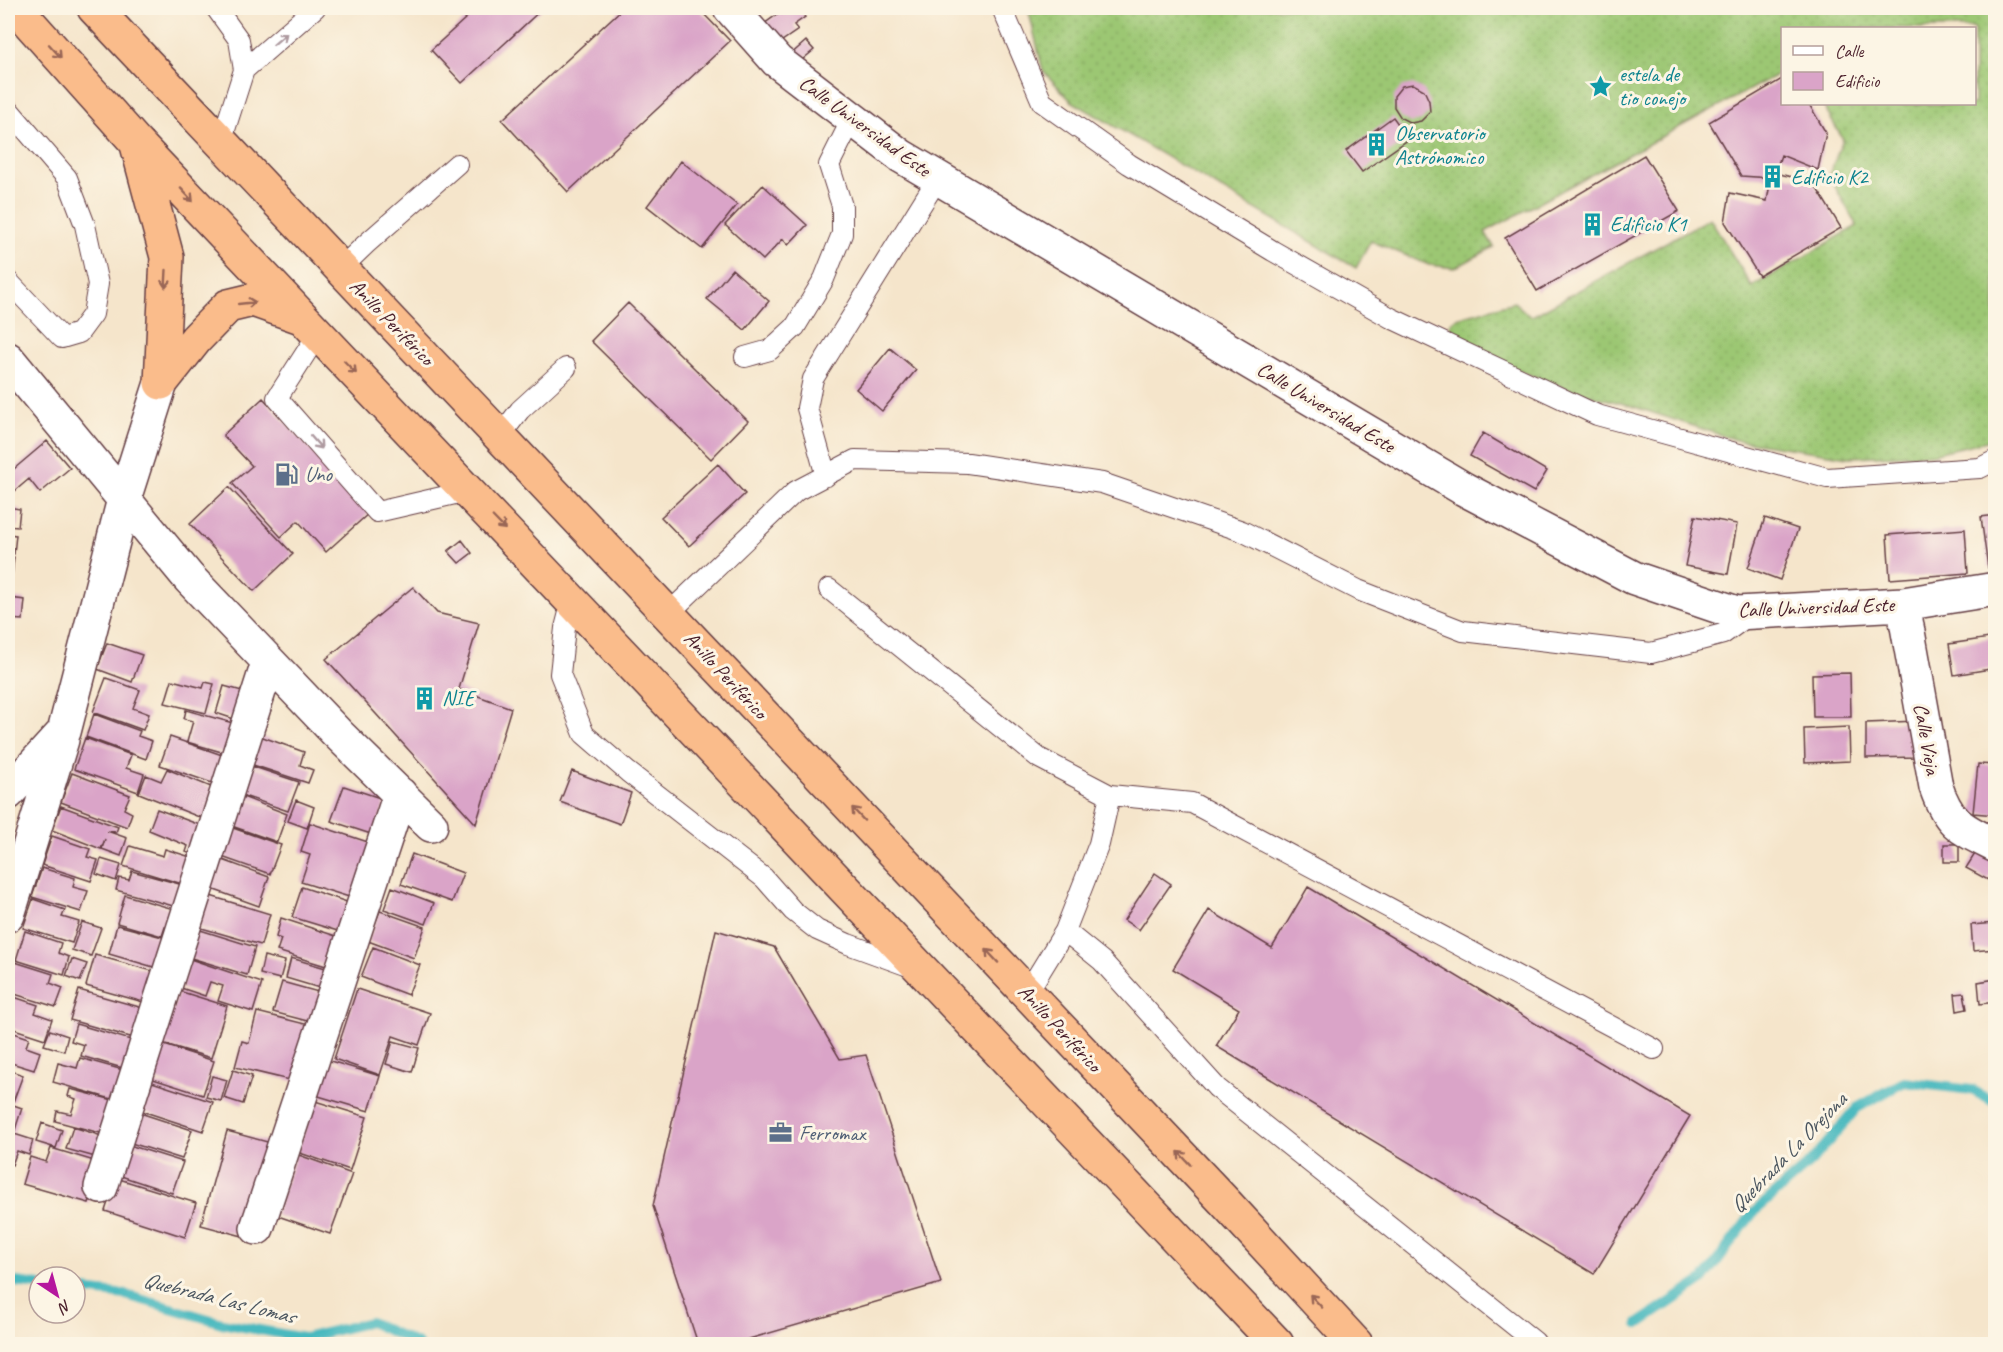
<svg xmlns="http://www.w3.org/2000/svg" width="2003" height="1352" viewBox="0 0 2003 1352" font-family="Caveat,sans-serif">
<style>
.grass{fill:url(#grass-dots);stroke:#73734f;stroke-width:1.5}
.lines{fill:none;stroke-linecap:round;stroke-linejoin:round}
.stream{stroke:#49b9bf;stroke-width:10}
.building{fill:#daa4c8}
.lane-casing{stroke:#643d43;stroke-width:22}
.street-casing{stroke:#643d43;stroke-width:36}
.highway-casing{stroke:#643d43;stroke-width:36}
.lane{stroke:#fff;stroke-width:20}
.street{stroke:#fff;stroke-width:33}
.highway{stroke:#fabc8b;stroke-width:33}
.oneway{stroke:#ae9aa0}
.oneway2{stroke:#996656}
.labels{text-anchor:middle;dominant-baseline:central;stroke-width:6;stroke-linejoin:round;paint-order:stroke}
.culture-label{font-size:21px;fill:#0d838f;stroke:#fcf5e5;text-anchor:start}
.street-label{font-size:21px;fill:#4a1f2b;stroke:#fcf5e5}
.service-label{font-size:21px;fill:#4e5e75;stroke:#fcf5e5;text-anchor:start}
.water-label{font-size:22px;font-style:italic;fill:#4a555f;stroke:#fcf5e5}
</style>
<defs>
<pattern id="grass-dots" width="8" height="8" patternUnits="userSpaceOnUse" patternTransform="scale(1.5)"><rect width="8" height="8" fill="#9cc773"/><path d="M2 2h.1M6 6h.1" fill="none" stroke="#88aa64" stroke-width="1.8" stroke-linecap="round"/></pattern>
</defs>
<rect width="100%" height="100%" fill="#fcf5e5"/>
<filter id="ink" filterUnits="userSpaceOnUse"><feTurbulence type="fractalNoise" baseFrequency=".0167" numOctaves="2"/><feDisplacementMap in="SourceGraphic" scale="12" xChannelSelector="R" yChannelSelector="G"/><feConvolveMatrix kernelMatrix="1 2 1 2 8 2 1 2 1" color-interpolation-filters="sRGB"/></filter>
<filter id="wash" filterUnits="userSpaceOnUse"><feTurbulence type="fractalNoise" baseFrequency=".008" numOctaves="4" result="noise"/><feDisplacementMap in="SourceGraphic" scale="24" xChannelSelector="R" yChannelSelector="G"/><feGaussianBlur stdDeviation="1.35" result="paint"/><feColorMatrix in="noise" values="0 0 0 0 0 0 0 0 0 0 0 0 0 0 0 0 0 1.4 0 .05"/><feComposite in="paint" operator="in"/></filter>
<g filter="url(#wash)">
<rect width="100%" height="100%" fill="#f5e5cb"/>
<path class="grass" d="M1028,8H1995V439L1932,454L1849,457L1736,440L1632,406L1574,391L1517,370L1449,334L1451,323L1457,318L1514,302L1530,316L1534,315L1710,218L1752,287L1857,226L1829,176L1843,139L1822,104H1974V28H1782V72L1485,232L1494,247L1455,268L1429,265L1371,241L1356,268L1071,101L1043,71Z"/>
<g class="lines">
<path class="stream" d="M8,1281L39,1285
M75,1289L126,1295L222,1323L304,1338L370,1322L418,1344
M1638,1324L1703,1280L1753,1213L1811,1162L1857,1108L1904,1082L1972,1090L1996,1103"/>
</g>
<g id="blocks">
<path class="building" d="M477,8H543L462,83L431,50Z
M623,8H698L730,41L568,192L502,120Z
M775,8H798L805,17L794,25L798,30L779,43L764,24L779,13Z
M806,41L814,50L797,64L789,56Z
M1782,79V104H1809L1826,133L1818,170L1781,155L1775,173L1813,182L1841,228L1759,276L1725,222L1730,193L1767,201L1771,178L1741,176L1709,122Z
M1413,84L1424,90L1429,101L1430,112L1421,121L1411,123L1401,118L1394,107V96L1402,86Z
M1393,117L1409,139L1362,172L1346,151Z
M1644,155L1679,211L1537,291L1505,238Z
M681,161L737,205L702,249L647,206Z
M763,185L807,225L788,245L783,239L763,260L725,225Z
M732,269L769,301L745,330L707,299Z
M628,303L748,421L711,459L591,341Z
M890,348L916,370L882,411L856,389Z
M263,398L369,513L326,552L298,521L281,537L232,483L252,466L223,435Z
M1483,433L1547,471L1534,492L1470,456Z
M47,441L70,468L40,493L29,479L9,496L8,494V474Z
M718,464L745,494L689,546L661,517Z
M229,487L293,554L254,591L190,524Z
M8,507L20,509L18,527L8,526Z
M1996,515V567L1988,568L1981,517Z
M1695,516L1737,524L1728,574L1685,566Z
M1765,518L1798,529L1780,580L1748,568Z
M1965,529L1968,573L1890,579L1887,535Z
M8,534L16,535L14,554L8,553Z
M462,540L472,553L459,563L448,551Z
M8,556L14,557L11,587H8Z
M413,587L437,613L479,623L459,689L511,708L476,824L326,659Z
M8,589H11L10,598L25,600L23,620L8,619Z
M8,628L11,629L9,653H8Z
M1996,637V668L1954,675L1949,644Z
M107,643L142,655L132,682L97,669Z
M1850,673L1851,717H1813L1812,674Z
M106,678L140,690L133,708L149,714L143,730L93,712Z
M172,680L203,688L205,682L214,684L206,713L165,703Z
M224,686L242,691L234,719L216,713Z
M186,710L233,723L225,753L187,742L193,721L184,719Z
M94,714L140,731L138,736L152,741L146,759L86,737Z
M1919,721V757L1866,758V723Z
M1849,727L1850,761L1805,763L1804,729Z
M260,736L304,752L300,765L313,770L308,783L250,764Z
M170,737L225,756L215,784L160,765Z
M85,738L131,755L126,768L144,774L138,792L74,769Z
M1978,764L1996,765V815L1973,813Z
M251,766L299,782L288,811L241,795Z
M167,769L216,789L204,819L139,793L146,775L161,781Z
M572,771L631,793L620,824L560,802Z
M72,773L130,795L124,809L132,813L127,827L61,802Z
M344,786L386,800L374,835L331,821Z
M240,796L287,814L277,842L229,825Z
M296,800L314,807L307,828L288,821Z
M61,806L118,827L116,832L107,831L127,838L121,856L102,849L105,839L101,849L52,830Z
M157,809L208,828L197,856L186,852L188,846L149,830Z
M310,823L380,846L362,901L301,882L310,855L301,852Z
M230,827L281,845L270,874L219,856Z
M52,836L90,849L87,857L98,860L91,881L42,865Z
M1944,844H1959V862H1944Z
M130,846L163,856L165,849L197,859L189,886L123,866Z
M1978,849L1996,859V866L1988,880L1966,868Z
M412,854L463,873L452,902L401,884Z
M101,859L121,865L116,881L96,874Z
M220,859L269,877L259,906L209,888Z
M42,868L75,878L73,887L88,891L81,912L32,897Z
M132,871L183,885L177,907L116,890L119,878L129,880Z
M1155,873L1171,884L1139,930L1124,920Z
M302,887L350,903L341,932L292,917Z
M392,887L434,903L426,924L384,909Z
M1308,887L1690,1116L1594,1274L1216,1046L1239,1009L1173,969L1209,910L1272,948Z
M125,895L177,910L171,929L165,927L162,936L117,923Z
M207,895L270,914L261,945L198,927Z
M33,899L65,910L62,917L79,922L72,943L23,928Z
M380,911L425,927L414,958L368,941Z
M281,918L348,940L339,970L277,951L281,939L276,937Z
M82,922L101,928L91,956L72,950Z
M1996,923V949L1973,951L1971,925Z
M117,925L166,938L157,968L109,954Z
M197,929L255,947L247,975L188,957Z
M716,930L774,947L840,1059L866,1055L941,1283L732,1344H698L653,1206Z
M25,931L61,943L58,953L69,957L64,975L16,960Z
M373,947L420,965L408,995L361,977Z
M95,955L156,972L147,1003L86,986Z
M264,956L285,961L280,979L260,974Z
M291,958L329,969L323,989L286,978Z
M72,959L87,964L80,981L66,976Z
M190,959L262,983L253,1012L218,1001L223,986L210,982L205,996L181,988Z
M15,962L53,974L50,983L63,988L56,1007L8,992V986Z
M1996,979V1002L1980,1004L1978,982Z
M282,982L322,993L315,1023L273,1012Z
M357,989L430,1013L419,1045L393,1036L380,1075L334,1059Z
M79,990L150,1010L141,1040L70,1020Z
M179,991L227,1006L211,1058L162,1043Z
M1964,993L1967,1009L1957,1011L1955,994Z
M8,995L38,1005L35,1013L52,1019L45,1039L8,1027Z
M257,1012L313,1026L298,1082L235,1067L242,1041L249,1043Z
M76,1024L141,1043L133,1071L81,1056L84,1045L71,1041Z
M50,1030L68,1036L64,1051L44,1045Z
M8,1031L29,1038L26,1047L40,1052L34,1070L8,1062Z
M393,1041L419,1048L412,1072L386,1064Z
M161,1044L214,1061L203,1095L150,1078Z
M80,1058L134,1073L125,1103L53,1082L58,1063L77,1068Z
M327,1060L380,1076L369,1111L315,1095Z
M8,1070L23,1075L13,1102L8,1100Z
M233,1070L252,1076L243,1104L224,1098Z
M212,1076L227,1080L221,1101L206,1097Z
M149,1081L213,1102L203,1131L139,1110Z
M70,1089L117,1101L108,1135L55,1121L57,1111L71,1114L76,1099L68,1096Z
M315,1101L367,1117L350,1170L297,1152Z
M8,1103L22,1108L14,1133L8,1131Z
M140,1113L192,1130L182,1159L131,1143Z
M42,1123L62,1130L56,1148L36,1142Z
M73,1127L105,1137L99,1158L66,1149Z
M227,1131L275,1144L250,1238L201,1225Z
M8,1132L33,1140L29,1155L17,1151L12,1165L8,1164Z
M129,1145L183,1162L172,1193L118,1175Z
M51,1148L101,1163L89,1203L22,1184L30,1157L46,1162Z
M296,1154L352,1174L330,1234L275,1215Z
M116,1178L196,1203L185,1237L105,1211Z"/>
</g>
</g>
<g filter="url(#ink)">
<use href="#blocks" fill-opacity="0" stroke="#643d43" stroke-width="1.5"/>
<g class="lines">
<defs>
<path id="lane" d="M216,8L239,40L244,70L221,142
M1002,8L1042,102L1129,164L1273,251L1391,318L1597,415L1827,478L1980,468L1996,460
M244,70L315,8
M8,109L67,178L85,225L98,284L93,314L79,333L62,338L8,281
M341,268L366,244L457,164
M318,334L277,398L377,512L468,491
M745,357L770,350L795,327L824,279L842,234V206L829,165L852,119
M500,436L520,410L566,368
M826,476L807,408L813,379L938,178
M829,589L1039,758L1110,795L1099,844L1065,931L1027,993
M572,601L565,628L560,674L584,734L628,772L764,878L793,911L817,930L848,944L914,968
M668,614L796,491L855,460L968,463L1102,483L1242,531L1358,590L1463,631L1651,653L1723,634L1752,613
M1110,795L1192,803L1654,1049
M1065,931L1102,961L1217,1088L1535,1342"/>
<path id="street" d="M730,8L777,61L901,156L1464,489L1634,578L1737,613L1903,604L1996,589
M8,359L189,578L337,733L431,825
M1903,604L1936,787C1949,825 1962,829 1996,846
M8,793L64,732L124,499L161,383
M8,915L62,740
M101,1187L268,663
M257,1228L400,794"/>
<path id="highway" d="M16,8L135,141L1277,1344
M94,8L1223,1200L1356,1344
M137,145L167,257L161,383
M161,383L196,339L228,306L253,300L298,316"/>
</defs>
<use href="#lane" class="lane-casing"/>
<use href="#street" class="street-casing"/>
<use href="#highway" class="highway-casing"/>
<use href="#lane" class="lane"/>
<use href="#street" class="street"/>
<use href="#highway" class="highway"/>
</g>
<defs><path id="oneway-shaft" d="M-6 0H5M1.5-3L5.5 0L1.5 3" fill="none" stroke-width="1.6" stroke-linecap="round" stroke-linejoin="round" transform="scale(1.5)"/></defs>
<g class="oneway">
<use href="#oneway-shaft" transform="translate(280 39) rotate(-41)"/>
<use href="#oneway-shaft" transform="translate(316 442) rotate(49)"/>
</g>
<g class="oneway2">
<use href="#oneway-shaft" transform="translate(55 51) rotate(48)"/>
<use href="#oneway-shaft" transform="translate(187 195) rotate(47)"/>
<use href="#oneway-shaft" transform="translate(166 279) rotate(93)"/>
<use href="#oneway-shaft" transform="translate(247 303) rotate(-6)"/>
<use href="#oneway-shaft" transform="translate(350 367) rotate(46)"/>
<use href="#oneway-shaft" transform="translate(499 523) rotate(46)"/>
<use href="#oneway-shaft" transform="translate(858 814) rotate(-133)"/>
<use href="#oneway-shaft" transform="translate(992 956) rotate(-133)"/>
<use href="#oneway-shaft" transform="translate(1184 1158) rotate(-133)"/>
<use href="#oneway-shaft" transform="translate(1316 1301) rotate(-133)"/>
</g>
</g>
<defs>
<symbol id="sight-bare" viewBox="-9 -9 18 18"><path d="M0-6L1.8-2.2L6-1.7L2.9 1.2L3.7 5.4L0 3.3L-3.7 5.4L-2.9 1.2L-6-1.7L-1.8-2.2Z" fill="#0f9aa8" stroke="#fcf5e5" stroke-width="2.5" paint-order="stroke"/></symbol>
<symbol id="building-bare" viewBox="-9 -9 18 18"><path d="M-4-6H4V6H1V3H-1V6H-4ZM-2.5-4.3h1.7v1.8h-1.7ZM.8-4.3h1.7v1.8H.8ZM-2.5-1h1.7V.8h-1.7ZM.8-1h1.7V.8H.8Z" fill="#0f9aa8" stroke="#fcf5e5" stroke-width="2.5" paint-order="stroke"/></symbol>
<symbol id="fuel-bare" viewBox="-9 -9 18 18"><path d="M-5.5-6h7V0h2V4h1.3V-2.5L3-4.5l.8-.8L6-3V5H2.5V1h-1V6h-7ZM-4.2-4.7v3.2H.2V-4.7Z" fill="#5c6f8a" stroke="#fcf5e5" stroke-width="2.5" paint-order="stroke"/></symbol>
<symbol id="office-bare" viewBox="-9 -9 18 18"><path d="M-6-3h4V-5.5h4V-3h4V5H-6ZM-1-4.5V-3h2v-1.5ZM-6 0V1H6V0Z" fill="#5c6f8a" stroke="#fcf5e5" stroke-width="2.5" paint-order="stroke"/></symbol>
</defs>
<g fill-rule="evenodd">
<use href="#sight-bare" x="1584" y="70" width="33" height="33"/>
<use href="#building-bare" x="1360" y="128" width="33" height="33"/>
<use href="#building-bare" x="1756" y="160" width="33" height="33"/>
<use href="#building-bare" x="1576" y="208" width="33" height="33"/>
<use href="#fuel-bare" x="270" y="458" width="33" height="33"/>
<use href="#building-bare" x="408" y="682" width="33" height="33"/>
<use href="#office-bare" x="764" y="1116" width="33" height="33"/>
</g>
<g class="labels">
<g class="culture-label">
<text x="1619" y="74">estela de<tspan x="1619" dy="24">tio conejo</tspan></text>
<text x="1395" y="133">Observatorio<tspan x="1395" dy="24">Astrónomico</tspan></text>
<text x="1791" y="177">Edificio K2</text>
<text x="1610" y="224">Edificio K1</text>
<text x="442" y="698">NIE</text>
</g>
<g class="street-label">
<text transform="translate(865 126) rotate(36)">Calle Universidad Este</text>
<text transform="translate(392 322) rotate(46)">Anillo Periférico</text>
<text transform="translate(1326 407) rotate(31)">Calle Universidad Este</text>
<text transform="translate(1816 607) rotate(-2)">Calle Universidad Este</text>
<text transform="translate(726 675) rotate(47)">Anillo Periférico</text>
<text transform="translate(1927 739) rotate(80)">Calle Vieja</text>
<text transform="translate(1060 1028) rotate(47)">Anillo Periférico</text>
</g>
<g class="service-label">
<text x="305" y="474">Uno</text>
<text x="799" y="1133">Ferromax</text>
</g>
<g class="water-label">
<text transform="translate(1788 1153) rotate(-46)">Quebrada La Orejona</text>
<text transform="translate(219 1298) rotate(14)">Quebrada Las Lomas</text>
</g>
</g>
<rect width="2003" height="1352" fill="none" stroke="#fcf5e5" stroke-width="30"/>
<rect x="1781" y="27" width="195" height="78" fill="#fcf5e5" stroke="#b59f9b" stroke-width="1.5"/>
<rect x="1793" y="46" width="30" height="9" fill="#ffffff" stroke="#b59f9b" stroke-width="1.5"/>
<text x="1835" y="57" font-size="18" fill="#4a1f2b">Calle</text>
<rect x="1793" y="72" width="30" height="18" fill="#daa4c8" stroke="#b59f9b" stroke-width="1.5"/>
<text x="1835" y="87" font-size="18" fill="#4a1f2b">Edificio</text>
<g transform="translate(57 1295) rotate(144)"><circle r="28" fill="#fcf5e5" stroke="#b59f9b" stroke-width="1.5"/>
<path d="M0-4.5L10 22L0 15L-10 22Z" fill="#b5179e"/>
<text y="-9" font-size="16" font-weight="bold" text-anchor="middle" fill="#4a1f2b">N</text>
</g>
</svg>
